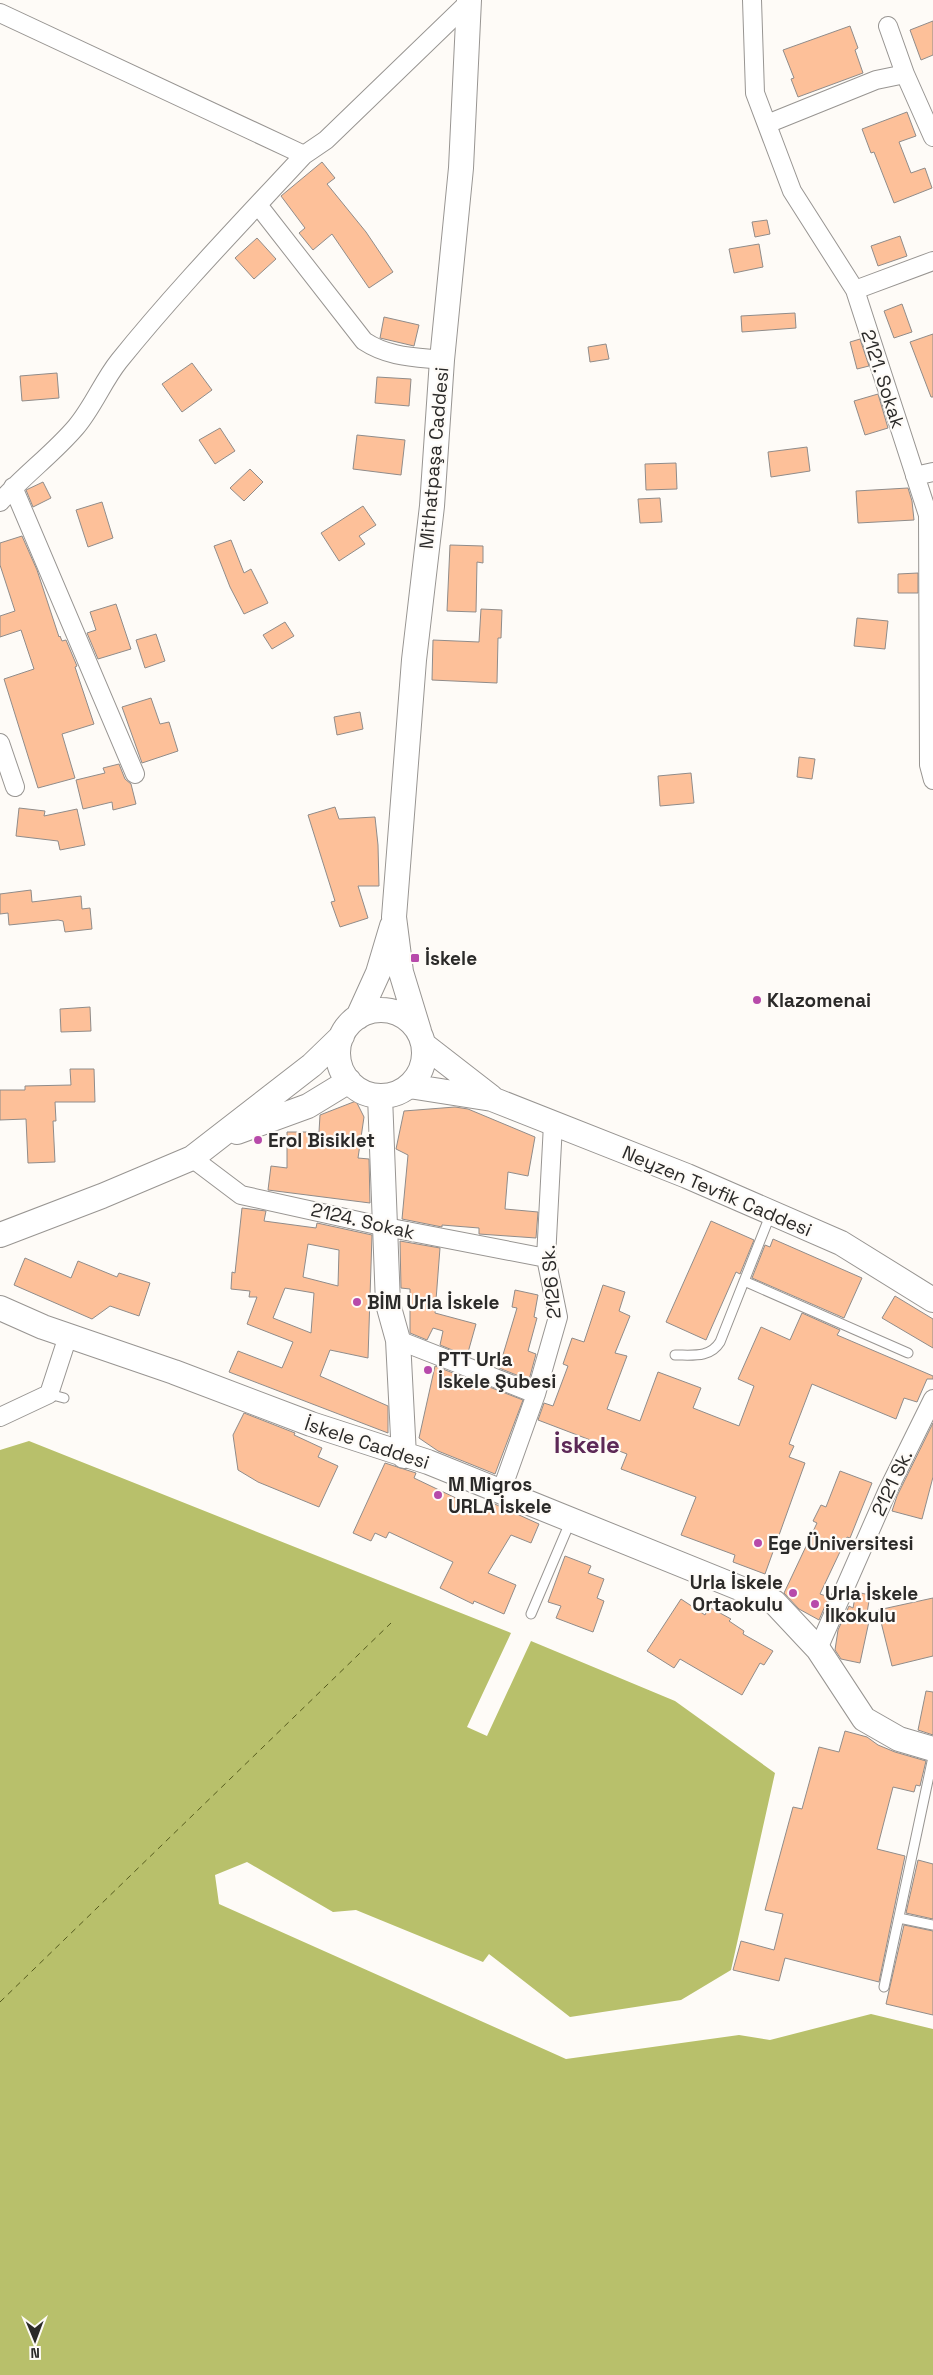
<svg xmlns="http://www.w3.org/2000/svg" width="933" height="2375" viewBox="0 0 933 2375" font-family="'Space Grotesk',sans-serif">
<style>
.water{fill:#b8c06b}
.lines{fill:none;stroke-linecap:round;stroke-linejoin:round}
.ferry{stroke:#565b1d;stroke-width:1;stroke-dasharray:6 5;stroke-linecap:butt}
.building{fill:#fdc099;stroke:#908c8a;fill-rule:evenodd}
.lane-casing{stroke:#989592;stroke-width:11}
.street-casing{stroke:#989592;stroke-width:20}
.secondary-casing{stroke:#989592;stroke-width:26}
.lane{stroke:#fff;stroke-width:9}
.street{stroke:#fff;stroke-width:18}
.secondary{stroke:#fff;stroke-width:24}
.poi-dot{fill:#b74aaa;stroke:#fefbf7;stroke-width:2}
.labels{text-anchor:middle;dominant-baseline:central;stroke-width:4.5;stroke-linejoin:round;paint-order:stroke}
.street-label{font-size:19px;fill:#2b2a29;stroke:#fefbf7}
.poi-label{font-size:19px;font-weight:bold;fill:#2b2a29;stroke:#fefbf7;text-anchor:start}
.district-label{font-size:24px;font-weight:bold;fill:#5d2957;stroke:#fefbf7}
</style>
<rect width="100%" height="100%" fill="#fefbf7"/>
<path class="water" d="M29,1441L511,1633L467,1727L487,1736L531,1641L675,1701L775,1773L731,1970L681,2000L570,2017L489,1954L483,1962L356,1910L333,1912L247,1862L215,1875L219,1904L566,2059L739,2035L770,2040L871,2014L933,2029V2375H0V1450Z"/>
<g class="lines">
<path class="ferry" d="M0,2002L391,1623"/>
</g>
<path class="building" d="M933,21V55L921,60L910,30Z
M850,26L858,48L855,50L863,73L798,97L791,79L794,78L783,50Z
M907,112L916,136L899,142L911,173L925,168L932,188L894,203L874,152L871,153L862,129Z
M322,162L335,178L327,184L366,232L393,272L369,288L332,234L313,250L299,233L305,228L281,196Z
M767,220L770,234L755,237L752,222Z
M900,236L907,256L878,266L871,246Z
M257,238L276,259L254,279L235,258Z
M759,244L763,267L734,273L729,249Z
M902,304L912,332L894,338L884,311Z
M795,313L796,328L742,332L741,316Z
M384,317L419,325L414,346L380,338Z
M933,334V397H931L910,342Z
M860,339L869,366L857,369L850,342Z
M606,344L609,359L590,362L588,347Z
M192,363L212,390L182,412L162,384Z
M57,373L59,398L22,401L20,376Z
M377,377L411,379L409,406L375,403Z
M878,394L888,428L865,435L854,401Z
M220,428L235,451L215,464L199,440Z
M357,435L405,440L401,475L353,469Z
M807,447L810,471L771,477L768,452Z
M676,463L677,489L646,490L645,464Z
M250,469L263,482L244,501L230,488Z
M43,482L51,498L33,507L26,490Z
M908,488L912,501L914,520L858,523L856,491Z
M660,498L662,522L640,523L638,499Z
M102,502L113,538L88,547L76,510Z
M363,506L376,525L359,536L365,544L339,561L321,533Z
M22,536L37,570L59,637L60,636L62,641L66,640L77,666L75,667L94,724L62,734L75,778L38,788L4,679L34,669L21,630L0,637V616L15,611L0,565V543Z
M231,540L244,573L251,569L268,603L244,614L230,587L214,546Z
M450,545L483,546V563L477,562L476,612L447,611Z
M918,573V593H898V574Z
M116,604L131,649L98,659L87,633L96,630L90,612Z
M481,609L502,610L501,638H498L497,683L432,680L433,640L479,642Z
M857,618L888,621L885,649L854,646Z
M285,622L294,636L272,649L263,635Z
M156,634L165,661L145,668L136,640Z
M151,698L160,724L169,722L178,751L142,763L122,707Z
M360,712L363,729L337,735L334,717Z
M799,757L815,759L812,779L797,777Z
M119,764L125,779L131,784L136,804L113,810L112,802L83,809L76,780L105,773L103,768Z
M691,773L694,803L660,806L658,776Z
M335,807L339,819L375,817L378,845L379,886H358L368,918L340,927L331,902L335,901L308,815Z
M19,808L45,811L44,816L77,809L85,845L60,850L58,841L16,836Z
M31,890L32,902L81,896L82,909L90,908L92,929L65,932L63,921L58,920L9,925L8,913L0,914V894Z
M90,1007L91,1031L61,1032L60,1009Z
M70,1069H94L95,1102H55L56,1121H53L55,1162L28,1163L26,1119L0,1120V1090H25V1086L71,1085Z
M356,1101L364,1117L358,1158L369,1159L370,1203L268,1190L271,1166L287,1168V1132H319L320,1115Z
M455,1107L468,1109L535,1137L528,1176L508,1172L505,1209L538,1212L536,1238L479,1234V1228L442,1225V1227L402,1219L408,1155L396,1149L404,1111Z
M242,1208L266,1211L264,1221L316,1228L317,1223L372,1235L368,1358L330,1350L320,1376L388,1406V1433L229,1372L238,1351L282,1368L293,1342L247,1324L257,1297H249L250,1291L231,1289L232,1272L235,1273ZM308,1244L339,1250L338,1286L303,1277ZM285,1288L314,1293L311,1333L273,1318Z
M711,1221L754,1240L740,1274L736,1272L706,1340L666,1322Z
M773,1239L862,1278L844,1318L752,1278L765,1245L770,1247Z
M400,1241L440,1248L435,1313L476,1324L467,1356L440,1345L443,1331L433,1328L427,1340L410,1333V1289L401,1288Z
M25,1258L71,1278L78,1261L117,1277L119,1273L150,1283L139,1316L110,1306L92,1319L14,1285Z
M603,1285L625,1292L619,1311L630,1316L615,1353L627,1356L607,1409L640,1421L658,1372L701,1388L693,1408L739,1426L754,1386L738,1379L761,1327L790,1340L802,1313L840,1330L837,1335L933,1376V1379H927L917,1402L904,1398L896,1419L812,1384L789,1444L794,1446L789,1457L805,1463L765,1574L733,1562L735,1555L681,1535L696,1497L621,1469L627,1454L538,1420L544,1403L553,1406L568,1366L563,1364L572,1338L584,1342Z
M515,1290L538,1295L534,1317L537,1318L528,1351L536,1354L529,1380L499,1368L517,1308L512,1307Z
M895,1296L933,1319V1348L882,1318Z
M435,1366L523,1400L495,1474L438,1451L419,1438Z
M244,1413L295,1433L294,1435L322,1448L318,1457L338,1466L319,1507L258,1482L238,1470L233,1435Z
M933,1423V1477L922,1519L892,1511L897,1496Z
M385,1463L416,1473L414,1478L483,1511L488,1501L539,1524L531,1543L511,1535L488,1573L516,1585L504,1614L474,1601L473,1604L440,1588L453,1562L389,1532L386,1538L375,1533L371,1541L353,1533Z
M840,1471L872,1483L850,1538L847,1537L820,1594L829,1597L819,1620L799,1609L784,1593L817,1523L813,1521L821,1505L826,1507Z
M565,1556L591,1566L588,1573L604,1579L597,1598L604,1601L593,1632L556,1618L561,1606L548,1602Z
M856,1592L870,1595L867,1613L871,1612L860,1663L841,1659L835,1650L838,1630L849,1606L853,1608Z
M933,1598V1656L892,1666L878,1610Z
M681,1599L705,1615L709,1607L731,1619L729,1621L744,1631L743,1634L773,1651L764,1665L760,1663L742,1695L680,1659L674,1668L647,1651Z
M926,1691L933,1692V1735L918,1730Z
M845,1731L867,1737L878,1745L895,1752L926,1761L920,1786L916,1785L914,1792L893,1787L877,1849L905,1856L879,1982L785,1958L779,1981L733,1970L741,1941L774,1950L783,1914L765,1910L793,1807L802,1809L819,1747L839,1752Z
M918,1860L933,1864V1919L906,1913Z
M904,1925L933,1931V2015L886,2004Z"/>
<g class="lines">
<defs>
<path id="lane" d="M744,1281L908,1353
M675,1355C693,1355 710,1358 720,1342L771,1213
M49,1394L64,1398
M531,1614L571,1520
M899,1918L933,1925
M884,1987L933,1757"/>
<path id="street" d="M752,0L755,93L792,191L855,290L928,515L929,765L933,780
M0,13L304,155
M888,26L905,74
M767,124L876,80L905,74L933,137
M258,205L364,341C388,357 414,357 442,360
M855,290L933,261
M915,476L933,472
M13,487L135,774
M0,502C24,475 53,454 76,427C93,407 103,381 119,361C177,289 242,222 304,155L326,140L471,0
M0,743L15,787
M192,1158L241,1195L386,1227L546,1258
M398,1340L536,1394
M0,1417L49,1394L68,1336
M501,1492L536,1394L558,1317L546,1258L553,1124
M818,1649L887,1492L933,1399"/>
<path id="secondary" d="M338 1053a43 43 0 1 1 86 0a43 43 0 1 1-86 0Z
M358,1017L378,973L392,926
M419,1031L401,972L394,917L414,660L432,506L442,360L461,168L469,0
M424,1045L491,1097
M409,1086L492,1099L687,1176L841,1243L933,1300
M380,1096L388,1304L398,1340L404,1456
M237,1132L308,1106L349,1081
M0,1235L102,1196L192,1158L312,1065L342,1036
M0,1308L43,1327L174,1372L311,1424L428,1462L774,1602L818,1649L864,1719L899,1739L933,1749"/>
</defs>
<use href="#lane" class="lane-casing"/>
<use href="#street" class="street-casing"/>
<use href="#secondary" class="secondary-casing"/>
<use href="#lane" class="lane"/>
<use href="#street" class="street"/>
<use href="#secondary" class="secondary"/>
</g>
<g class="poi-dot">
<rect x="410" y="953" width="10" height="10" rx="2.5"/>
<circle cx="757" cy="1000" r="5"/>
<circle cx="258" cy="1140" r="5"/>
<circle cx="357" cy="1302" r="5"/>
<circle cx="428" cy="1370" r="5"/>
<circle cx="438" cy="1495" r="5"/>
<circle cx="758" cy="1543" r="5"/>
<circle cx="793" cy="1593" r="5"/>
<circle cx="815" cy="1604" r="5"/>
</g>
<g class="labels">
<g class="street-label">
<text transform="translate(883 379) rotate(72)">2121. Sokak</text>
<text transform="translate(434 458) rotate(-85)">Mithatpaşa Caddesi</text>
<text transform="translate(717 1191) rotate(23)">Neyzen Tevfik Caddesi</text>
<text transform="translate(363 1221) rotate(13)">2124. Sokak</text>
<text transform="translate(551 1282) rotate(-95)">2126 Sk.</text>
<text transform="translate(367 1443) rotate(18)">İskele Caddesi</text>
<text transform="translate(892 1483) rotate(-65)">2121 Sk.</text>
</g>
<g class="poi-label">
<text x="425" y="958">İskele</text>
<text x="767" y="1000">Klazomenai</text>
<text x="268" y="1140">Erol Bisiklet</text>
<text x="367" y="1302">BİM Urla İskele</text>
<text x="438" y="1359">PTT Urla<tspan x="438" dy="22">İskele Şubesi</tspan></text>
<text x="448" y="1484">M Migros<tspan x="448" dy="22">URLA İskele</tspan></text>
<text x="768" y="1543">Ege Üniversitesi</text>
<text x="783" y="1582" text-anchor="end">Urla İskele<tspan x="783" dy="22">Ortaokulu</tspan></text>
<text x="825" y="1593">Urla İskele<tspan x="825" dy="22">İlkokulu</tspan></text>
</g>
<g class="district-label">
<text x="587" y="1444">İskele</text>
</g>
</g>
<g transform="translate(35 2340) rotate(179)" stroke="#fefbf7" stroke-width="4" paint-order="stroke">
<path d="M0-4L9 19L0 12L-9 19Z" fill="#2b2a29"/>
<text y="-8" font-size="14" font-weight="bold" text-anchor="middle" fill="#2b2a29">N</text>
</g>
</svg>
